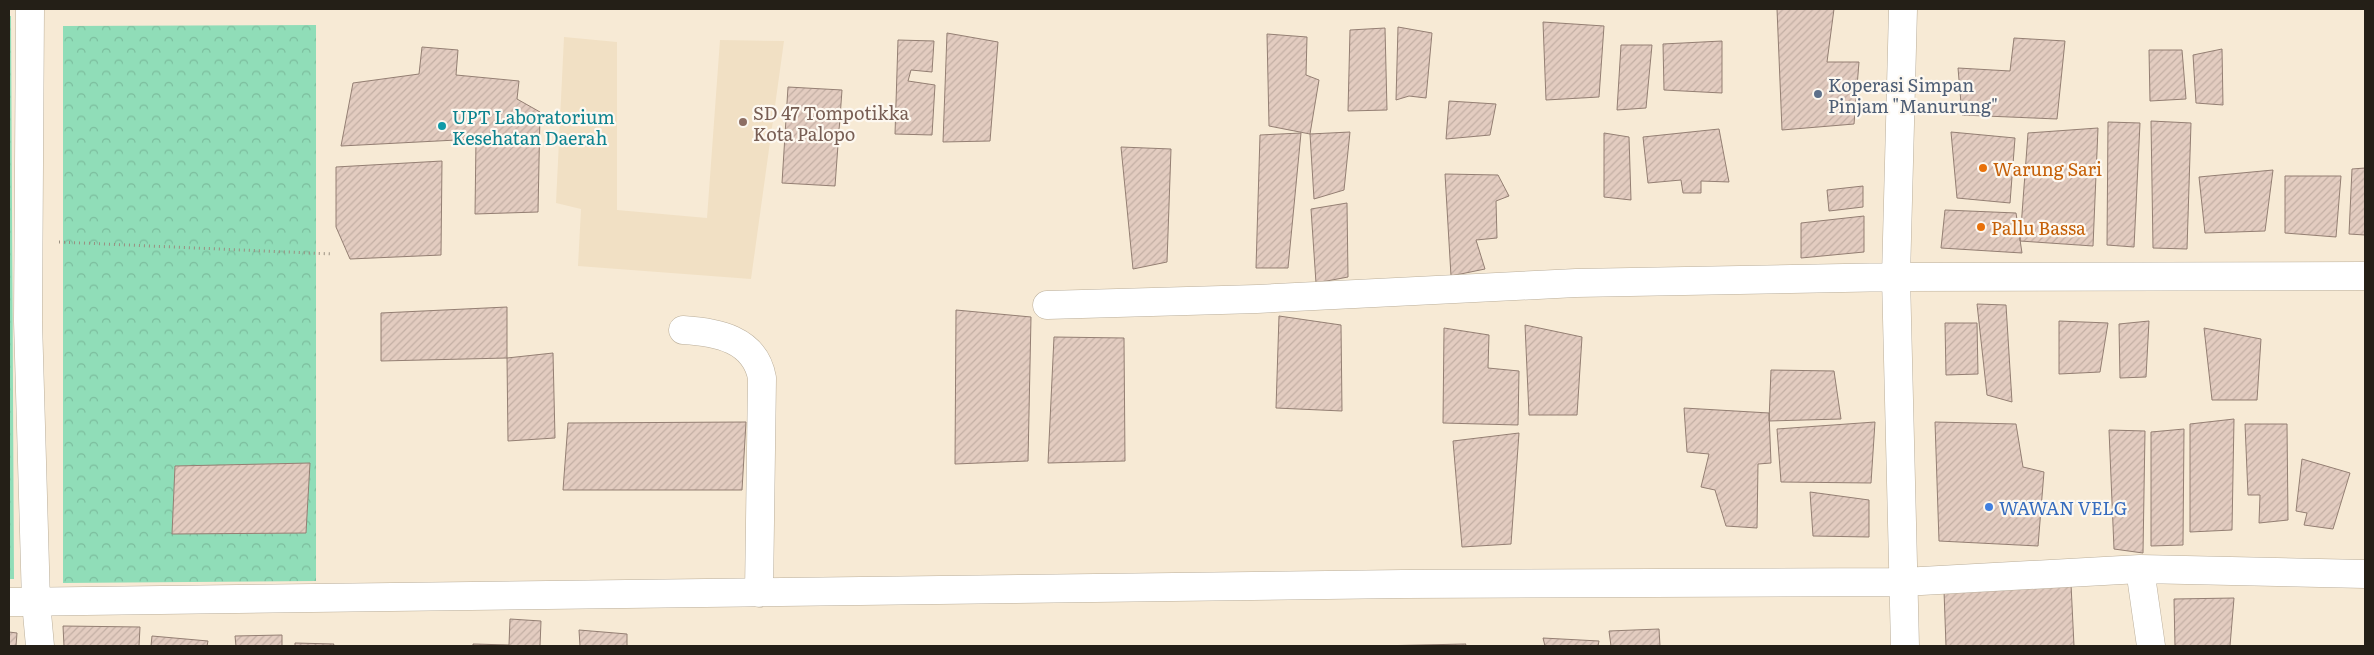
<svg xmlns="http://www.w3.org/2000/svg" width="2374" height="655" viewBox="0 0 2374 655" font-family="Literata,serif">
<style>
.built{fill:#f1e0c4}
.park{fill:url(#park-crowns)}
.building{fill:url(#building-hatch);stroke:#947f73}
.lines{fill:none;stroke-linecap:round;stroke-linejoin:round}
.minor-casing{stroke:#baae9a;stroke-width:29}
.path{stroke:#998f80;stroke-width:3;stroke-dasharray:1 4;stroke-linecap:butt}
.minor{stroke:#fff;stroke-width:28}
.service-dot{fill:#5c6f8a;stroke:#fdf8f0;stroke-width:2}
.education-dot{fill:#8d6e63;stroke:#fdf8f0;stroke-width:2}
.culture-dot{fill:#0f9aa8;stroke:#fdf8f0;stroke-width:2}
.food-dot{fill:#e8710a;stroke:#fdf8f0;stroke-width:2}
.shop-dot{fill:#3f7fe0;stroke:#fdf8f0;stroke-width:2}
.labels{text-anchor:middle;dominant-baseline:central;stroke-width:4.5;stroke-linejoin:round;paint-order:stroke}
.service-label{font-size:18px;fill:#4e5e75;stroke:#fdf8f0;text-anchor:start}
.education-label{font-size:18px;fill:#785e54;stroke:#fdf8f0;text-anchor:start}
.culture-label{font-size:18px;fill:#0d838f;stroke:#fdf8f0;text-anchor:start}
.food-label{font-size:18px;fill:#c56008;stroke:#fdf8f0;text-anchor:start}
.shop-label{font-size:18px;fill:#366cbe;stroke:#fdf8f0;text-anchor:start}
</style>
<defs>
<pattern id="park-crowns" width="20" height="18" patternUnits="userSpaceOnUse" patternTransform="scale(1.25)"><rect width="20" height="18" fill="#90ddb8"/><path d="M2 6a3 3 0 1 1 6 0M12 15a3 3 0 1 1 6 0" fill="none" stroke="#7cbd9d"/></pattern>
<pattern id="building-hatch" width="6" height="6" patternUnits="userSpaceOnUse" patternTransform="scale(1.25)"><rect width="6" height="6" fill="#e3ccc0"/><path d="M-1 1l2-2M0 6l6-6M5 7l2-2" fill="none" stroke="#c3afa4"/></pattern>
</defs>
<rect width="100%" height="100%" fill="#f7ead5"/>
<path class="built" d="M564,37L617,42V210L707,218L720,40L784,41L751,279L578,266L581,209L556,203Z"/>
<path class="park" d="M9,16H11L14,579H9Z
M316,25V581L63,583V26Z"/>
<path class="building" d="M1777,9H1834L1827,62H1859L1854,124L1782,130Z
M1543,22L1604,26L1599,97L1546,100Z
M1398,27L1432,33L1426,98L1409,96L1396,100Z
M1385,28L1387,110L1348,111L1350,30Z
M947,33L998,42L990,141L943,142Z
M1267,34L1307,37L1306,75L1319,80L1310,134L1269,126Z
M2014,38L2065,41L2057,119L1962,115L1958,68L2010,71Z
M898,40L934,41L932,72L911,70L908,81L935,85L932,135L895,134Z
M1722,41V93L1664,90L1663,44Z
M1621,45H1652L1646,108L1617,110Z
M422,47L458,50L456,75L519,81L517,99L540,112L538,212L475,214L476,139L341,146L353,83L419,74Z
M2222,49L2223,105L2196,103L2193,55Z
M2149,50H2182L2186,99L2150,101Z
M788,87L842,90L835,186L782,183Z
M1449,101L1496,104L1490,135L1446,139Z
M2151,121L2191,123L2187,249L2153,248Z
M2108,122L2140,123L2134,247L2107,245Z
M2098,128L2093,246L2020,241L2028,133Z
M1719,129L1729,182L1701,181V193H1683L1681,180L1648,183L1643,137Z
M1350,132L1344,190L1314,199L1310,134Z
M1951,132L2015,138L2010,203L1957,198Z
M1301,133L1288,268H1256L1260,135Z
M1604,133L1629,137L1631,200L1604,197Z
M1121,147L1171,149L1167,262L1133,269Z
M442,161L441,255L350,259L336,227V167Z
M2365,168V235L2349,234L2352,169Z
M2273,170L2265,231L2205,233L2199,177Z
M1445,174L1498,175L1509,196L1496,201L1497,238L1476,240L1485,269L1451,276Z
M2285,176H2341L2336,237L2285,233Z
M1863,186V207L1829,211L1827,190Z
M1347,203L1348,277L1316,283L1311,209Z
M1945,210L2016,213L2022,253L1941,248Z
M1864,216V252L1801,258V223Z
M1977,304L2006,305L2012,402L1987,395Z
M507,307V358L381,361V313Z
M956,310L1031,317L1028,461L955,464Z
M1279,316L1341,325L1342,411L1276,408Z
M2059,321L2108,323L2100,372L2059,374Z
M2149,321L2146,377L2120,378L2119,324Z
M1945,323H1977L1978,374L1946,375Z
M1525,325L1582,337L1577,415H1529Z
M1444,328L1489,335L1488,368L1519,371L1518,425L1443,423Z
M2204,328L2261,339L2257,400H2212Z
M1054,337L1124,338L1125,461L1048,463Z
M553,353L555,438L508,441L507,358Z
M1771,370L1834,371L1841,419L1769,421Z
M1684,408L1769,413L1771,463L1758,464L1757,528L1726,526L1715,490L1701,487L1709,454L1687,452Z
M2234,419L2232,530L2190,532V424Z
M746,422L742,490H563L568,423Z
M1875,422L1871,483L1781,482L1777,429Z
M1935,422L2016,424L2023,467L2044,472L2038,546L1939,541Z
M2245,424H2287L2288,520L2259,523L2260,495H2248Z
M2184,429L2183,545L2151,546V432Z
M2109,430L2145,431L2143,553L2114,549Z
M1519,433L1511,544L1462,547L1453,441Z
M2302,459L2350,473L2333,529L2304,525L2307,513L2296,511Z
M310,463L306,533L172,534L175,466Z
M1810,492L1869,500V537L1813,536Z
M2071,584L2074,646H1946L1944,591Z
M2234,598L2230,646H2175L2174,599Z
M510,619L541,621L540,646H473V644L509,645Z
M63,626L140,627L139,646H64Z
M1659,629L1660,646H1611L1609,631Z
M579,630L627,634V646H580Z
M9,632L17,633L16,646H9Z
M282,635V646H236L235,636Z
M152,636L208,641L207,646H151Z
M1543,638L1599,641L1598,646H1545Z
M295,643L334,644L333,646H295Z
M1466,644L1465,646H1375Z"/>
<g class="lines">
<defs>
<path id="minor" d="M30,9L28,321L36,602L40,646
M1903,9L1896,277L1905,646
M1047,305L1257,299L1576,283L1896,277L2365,276
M683,330C717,332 755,339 762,378L759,593
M2140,569L2151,646
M9,602L1403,584L1903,582L2140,569L2365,574"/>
</defs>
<use href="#minor" class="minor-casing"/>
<path class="path" d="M59,242L333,254"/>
<use href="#minor" class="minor"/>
</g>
<circle class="service-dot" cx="1818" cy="94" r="5"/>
<circle class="education-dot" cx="743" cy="122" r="5"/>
<circle class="culture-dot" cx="442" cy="126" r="5"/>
<g class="food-dot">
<circle cx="1983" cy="168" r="5"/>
<circle cx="1981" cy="227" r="5"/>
</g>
<circle class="shop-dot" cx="1989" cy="507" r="5"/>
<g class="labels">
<g class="service-label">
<text x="1828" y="84">Koperasi Simpan<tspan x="1828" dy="21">Pinjam "Manurung"</tspan></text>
</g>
<g class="education-label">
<text x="753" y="112">SD 47 Tompotikka<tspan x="753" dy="21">Kota Palopo</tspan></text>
</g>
<g class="culture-label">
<text x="452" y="116">UPT Laboratorium<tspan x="452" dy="21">Kesehatan Daerah</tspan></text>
</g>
<g class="food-label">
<text x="1993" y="168">Warung Sari</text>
<text x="1991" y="227">Pallu Bassa</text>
</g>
<g class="shop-label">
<text x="1999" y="507">WAWAN VELG</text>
</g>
</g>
<rect width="2374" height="655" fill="none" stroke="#241f17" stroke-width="20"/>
</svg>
